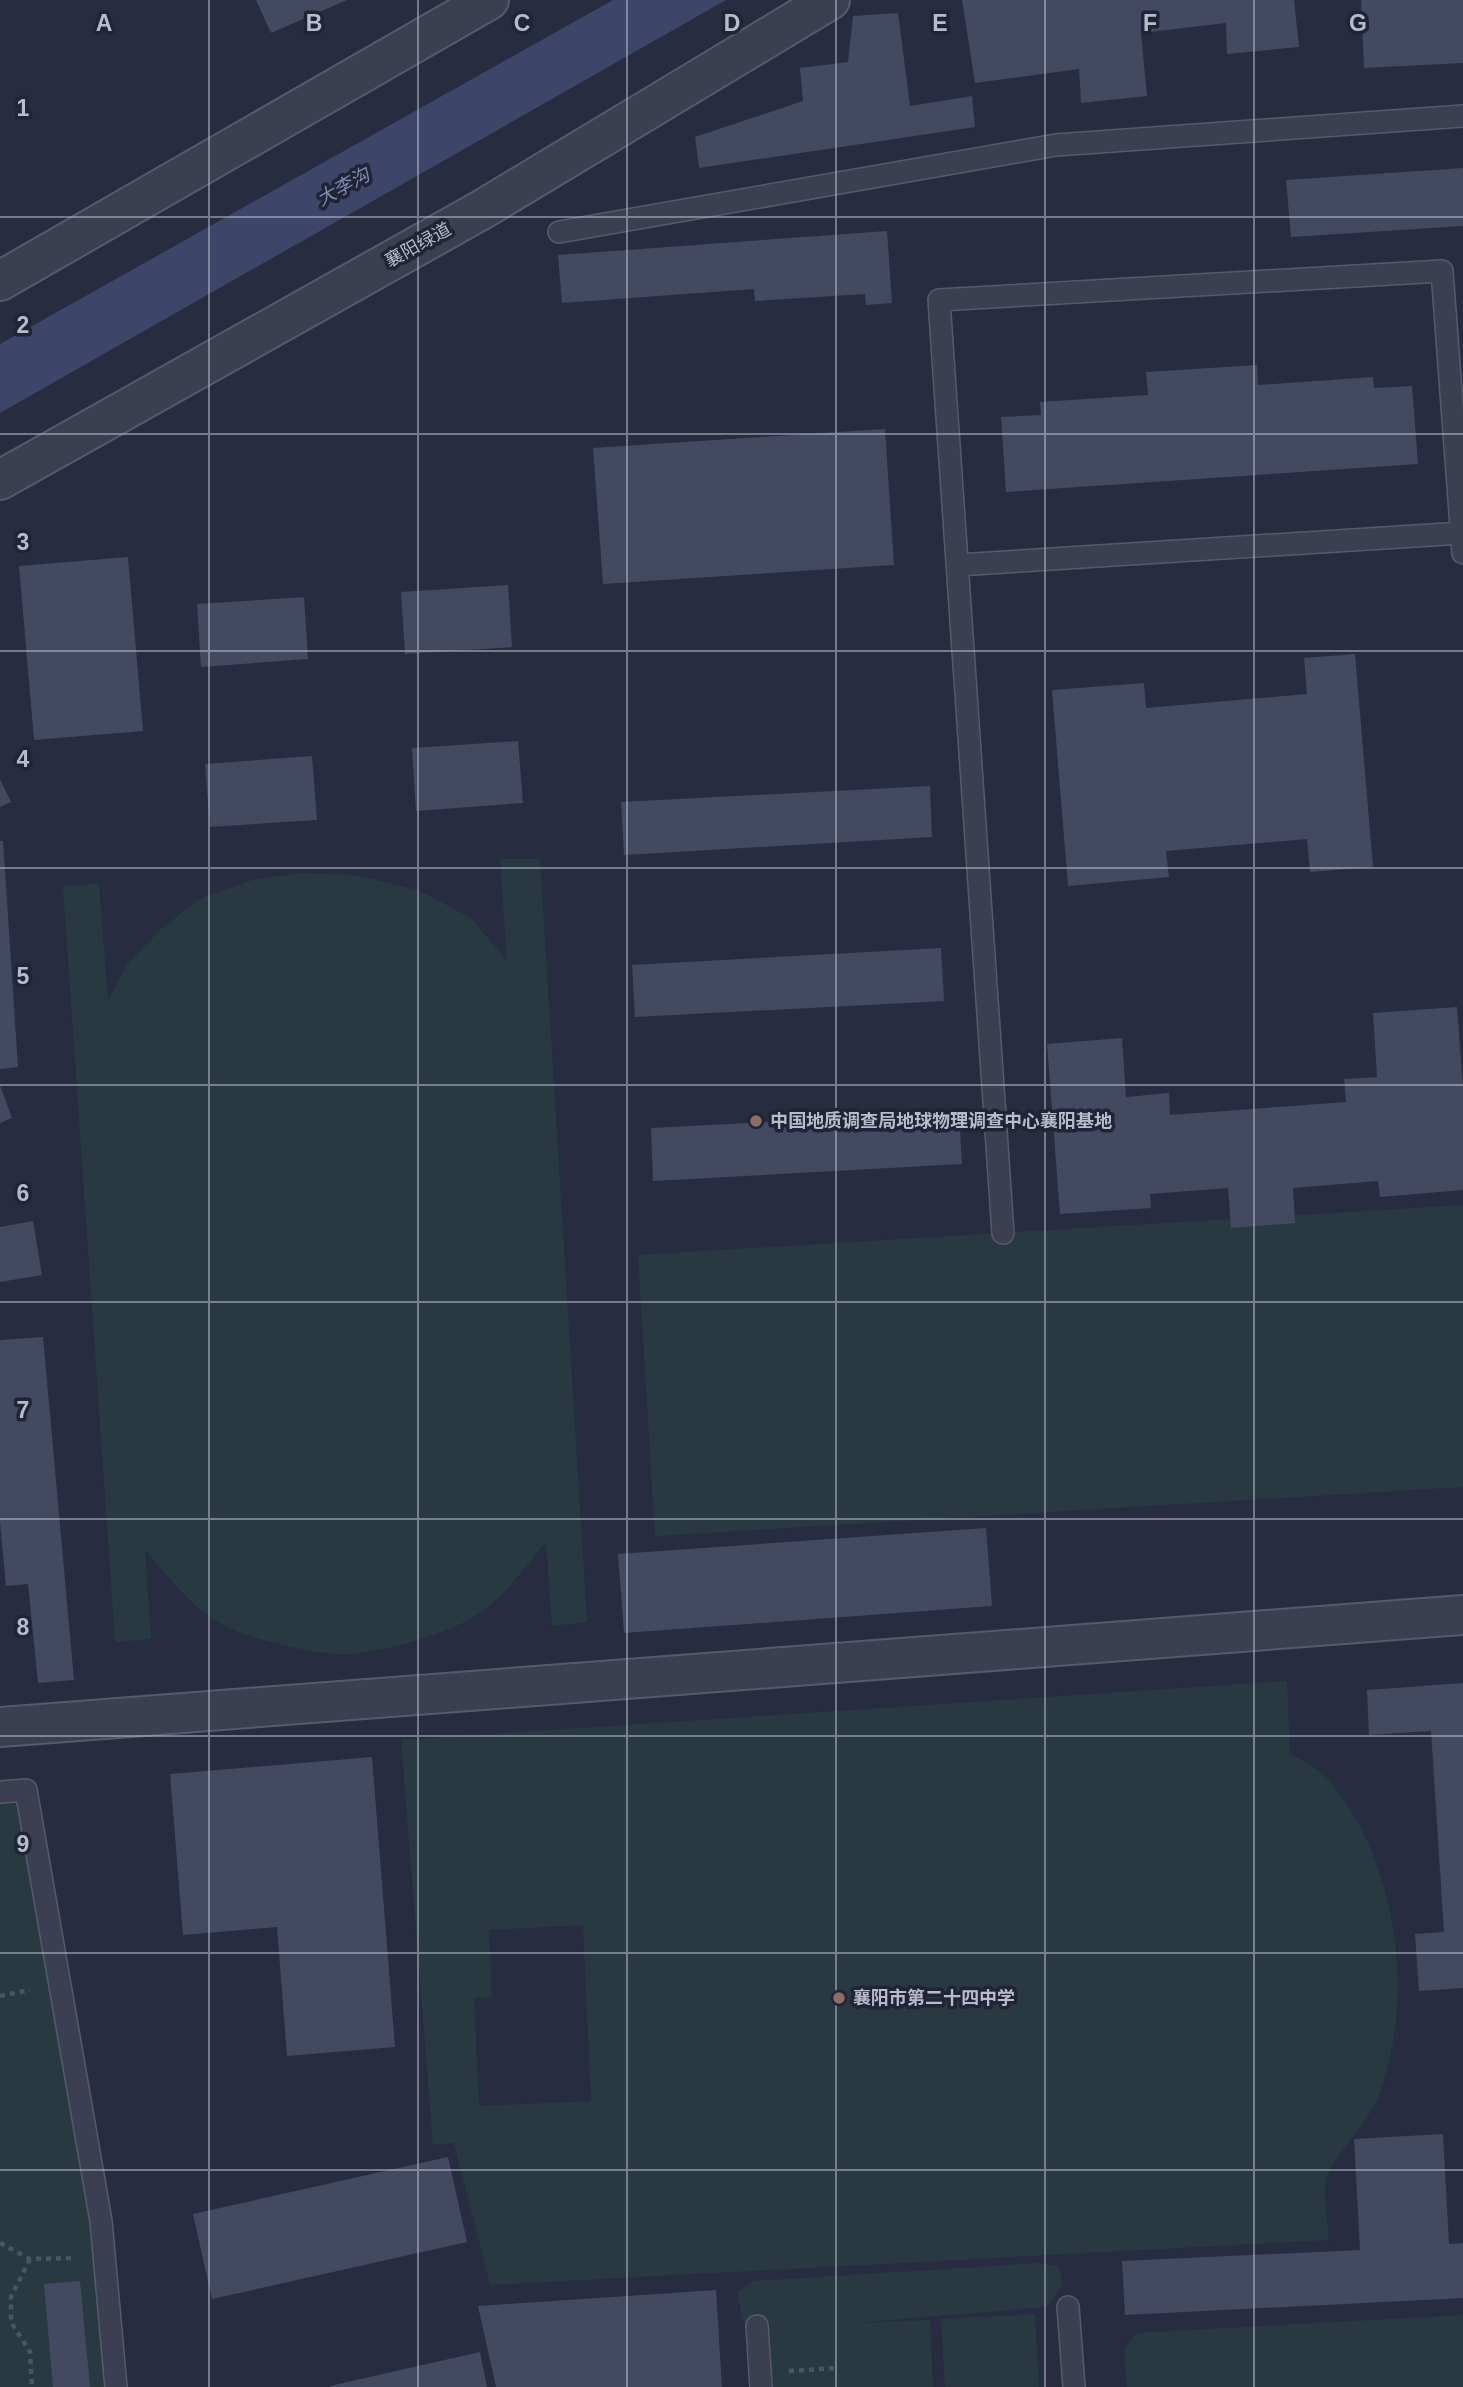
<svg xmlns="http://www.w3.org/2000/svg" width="1463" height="2387" viewBox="0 0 1463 2387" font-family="Arial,'Noto Sans SC',sans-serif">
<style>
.green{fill:#293942;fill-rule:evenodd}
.water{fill:#3d4569}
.building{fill:#434961}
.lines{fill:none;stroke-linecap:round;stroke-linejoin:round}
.service-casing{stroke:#565a6b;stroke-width:24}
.minor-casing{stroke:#565a6b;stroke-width:42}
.path{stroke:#47565f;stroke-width:4.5;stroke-dasharray:5 5;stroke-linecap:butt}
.service{stroke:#3b3f51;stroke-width:21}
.minor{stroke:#3b3f51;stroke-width:38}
.grid{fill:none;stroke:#b8bbcb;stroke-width:2;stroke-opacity:0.55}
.education-dot{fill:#8d6e63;stroke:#202436;stroke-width:2.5}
.labels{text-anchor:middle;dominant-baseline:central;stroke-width:7;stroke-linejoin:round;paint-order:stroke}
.street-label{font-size:18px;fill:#b8bbcb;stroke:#202436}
.poi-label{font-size:18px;font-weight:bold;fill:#b8bbcb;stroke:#202436;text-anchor:start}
.water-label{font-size:19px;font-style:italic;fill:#808ab2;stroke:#202436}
.grid-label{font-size:23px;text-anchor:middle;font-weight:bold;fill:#b8bbcb;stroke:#202436;stroke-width:7;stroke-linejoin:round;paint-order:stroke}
</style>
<rect width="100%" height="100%" fill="#272c41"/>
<path class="green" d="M500,859H540L587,1622L552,1626L546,1542C524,1568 502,1601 472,1618C443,1635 388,1650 355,1654C325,1657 252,1640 225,1626C191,1608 169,1577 145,1550L151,1639L115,1642L63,886L99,884L108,1001L126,966L161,929L201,898L256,879L303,873L355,875L418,890L471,918L507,961Z
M1463,1205V1487L655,1536L638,1255Z
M1287,1681L1290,1754C1301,1760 1317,1767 1326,1777C1397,1858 1415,1990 1381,2090C1370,2122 1340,2147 1327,2176C1322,2187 1328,2226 1329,2240L490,2285L454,2143L433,2145L401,1740ZM583,1925L591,2101L479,2106L474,1998L492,1997L489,1930Z
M26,1790L116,2387H0V1792Z
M1040,2263L1058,2266L1063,2284L1047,2307L852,2323L930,2320L933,2387H761L757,2327L743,2321L737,2292L753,2281Z
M1035,2314L1039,2387H945L941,2319Z
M1463,2315V2387H1127L1124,2349L1136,2333Z"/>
<path class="water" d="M613,0H726L0,413V344Z"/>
<path class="building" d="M256,0H347L271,33Z
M962,0H1294L1299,47L1227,54L1226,23L1141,33L1147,96L1081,103L1079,69L975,83Z
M1361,0H1463V63L1364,68Z
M898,13L910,106L972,96L975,127L699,168L695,137L803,101L800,68L848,62L853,16Z
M1463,168V226L1291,237L1286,180Z
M887,231L892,303L866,305L865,294L755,301L754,289L562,303L558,255Z
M1257,365L1258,385L1373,377L1374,388L1412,386L1418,464L1006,492L1001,417L1041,415L1040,402L1148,395L1146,372Z
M885,429L894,565L603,584L593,448Z
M128,557L143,731L34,740L19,566Z
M508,585L512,647L405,654L401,592Z
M304,597L308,659L201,667L197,604Z
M1355,654L1373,867L1310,872L1307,839L1166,851L1169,877L1068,886L1052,690L1144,683L1146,708L1307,694L1304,658Z
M518,741L523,803L416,811L412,748Z
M312,756L317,820L210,827L205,764Z
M0,779L11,802L0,807Z
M930,786L932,837L624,855L621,802Z
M0,841H3L18,1067L0,1069Z
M941,948L944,1001L635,1017L632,965Z
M1457,1007L1463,1089V1190L1380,1197L1378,1181L1293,1188L1295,1223L1231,1228L1228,1188L1150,1194L1151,1208L1060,1214L1047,1044L1122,1038L1126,1097L1169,1093L1170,1115L1346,1102L1344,1079L1377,1077L1373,1013Z
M0,1085L12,1118L0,1123Z
M959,1112L962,1164L653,1181L651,1128Z
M33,1221L42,1275L0,1282V1227Z
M43,1337L74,1680L38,1683L28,1584L6,1586L0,1522V1340Z
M986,1528L992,1606L624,1633L618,1554Z
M1463,1683V1988L1419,1991L1415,1934L1444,1932L1431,1731L1369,1735L1367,1690Z
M372,1757L395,2047L287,2056L277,1927L183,1935L170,1774Z
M1443,2134L1449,2244L1463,2243V2298L1125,2315L1122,2261L1360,2250L1354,2139Z
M448,2157L467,2242L212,2299L193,2214Z
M80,2281L90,2387H53L44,2284Z
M716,2290L722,2387H496L478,2306Z
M480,2352L487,2387H330V2386Z"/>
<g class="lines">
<defs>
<path id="service" d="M559,232L1056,145L1463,116
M958,565L1462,533
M1003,1233L939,300L1442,271L1463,553
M0,1792L26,1790L101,2221L116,2387
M1068,2307L1074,2387
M757,2326L761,2387"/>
<path id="minor" d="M0,281L489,0
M0,480L483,209L830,0
M0,1727L1463,1615"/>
</defs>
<use href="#service" class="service-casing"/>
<use href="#minor" class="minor-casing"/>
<path class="path" d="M0,1996L30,1990
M0,2243L30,2259L76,2258
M30,2259L11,2297V2322L30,2352L32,2387
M789,2371L838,2368"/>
<use href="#service" class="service"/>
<use href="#minor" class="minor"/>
</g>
<path class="grid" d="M209,0V2387M418,0V2387M627,0V2387M836,0V2387M1045,0V2387M1254,0V2387M0,217H1463M0,434H1463M0,651H1463M0,868H1463M0,1085H1463M0,1302H1463M0,1519H1463M0,1736H1463M0,1953H1463M0,2170H1463"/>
<g class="education-dot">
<circle cx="756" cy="1121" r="7"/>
<circle cx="839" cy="1998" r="7"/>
</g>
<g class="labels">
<g class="street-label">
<text transform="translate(418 245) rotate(-29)">襄阳绿道</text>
</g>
<g class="poi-label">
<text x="770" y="1121">中国地质调查局地球物理调查中心襄阳基地</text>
<text x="853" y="1998">襄阳市第二十四中学</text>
</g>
<g class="water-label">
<text transform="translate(343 187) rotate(-29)">大李沟</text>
</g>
</g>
<g class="grid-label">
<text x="104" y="31">A</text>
<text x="314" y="31">B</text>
<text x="522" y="31">C</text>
<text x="732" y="31">D</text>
<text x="940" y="31">E</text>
<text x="1150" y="31">F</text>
<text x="1358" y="31">G</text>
<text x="23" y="116">1</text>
<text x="23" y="333">2</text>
<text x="23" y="550">3</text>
<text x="23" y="767">4</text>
<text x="23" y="984">5</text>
<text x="23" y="1201">6</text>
<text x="23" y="1418">7</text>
<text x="23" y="1635">8</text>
<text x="23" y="1852">9</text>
</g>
</svg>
